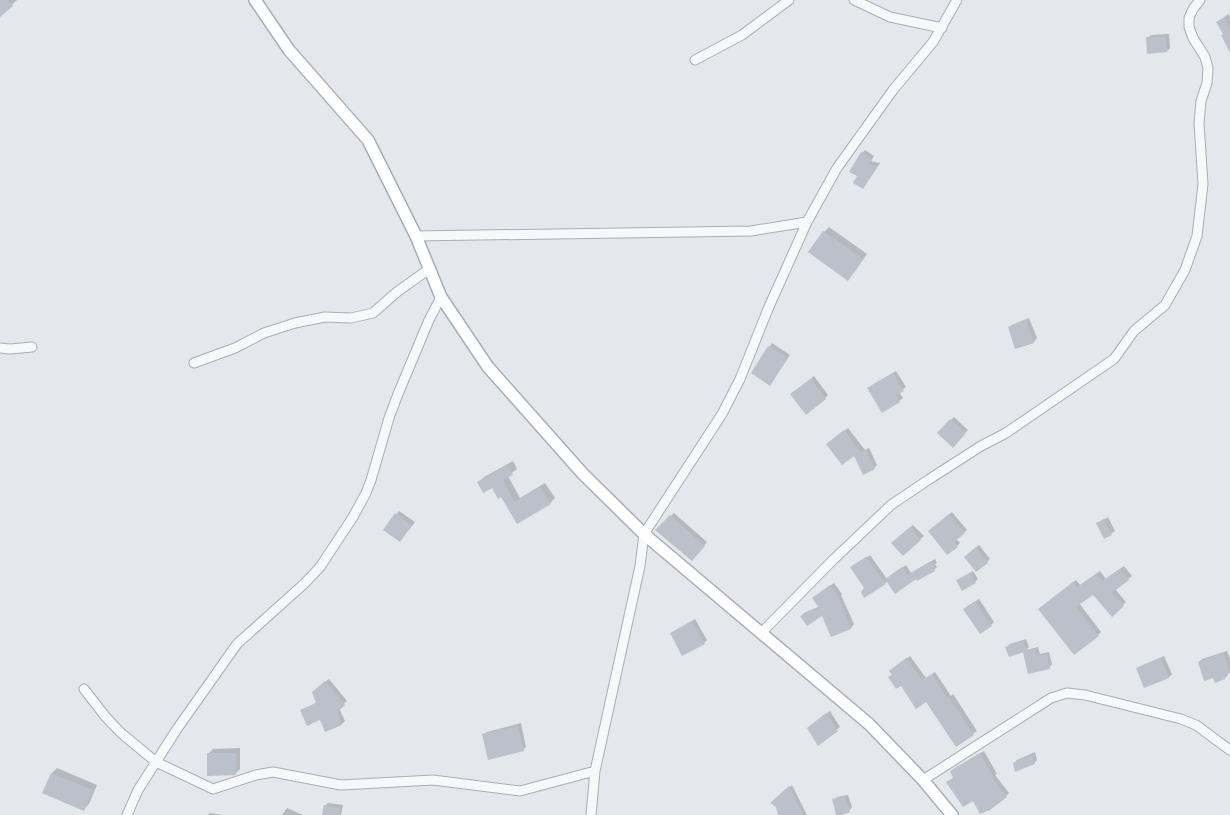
<svg xmlns="http://www.w3.org/2000/svg" width="1230" height="815" viewBox="0 0 1230 815" font-family="'Varela Round',sans-serif">
<style>
.shadow{fill:#0003}
.building{fill:#bbc0ca}
.lines{fill:none;stroke-linecap:round;stroke-linejoin:round}
.minor-casing{stroke:#a9aeb7;stroke-width:11}
.secondary-casing{stroke:#a9aeb7;stroke-width:14}
.minor{stroke:#f7f8fa;stroke-width:9}
.secondary{stroke:#fff;stroke-width:11}
</style>
<rect width="100%" height="100%" fill="#e4e7ec"/>
<path class="shadow" d="M0,0H17L0,16Z
M1228,14L1230,16V50L1224,33L1217,23Z
M1169,34L1170,48L1167,51L1148,38L1151,35Z
M865,150L874,156L871,161L880,163L863,187L859,176L862,153Z
M829,227L867,254L853,274L824,232Z
M1029,318L1037,338L1034,342L1016,348L1009,328L1012,325Z
M772,343L790,355L770,384L752,373Z
M896,371L906,387L899,392L903,398L899,401L872,385Z
M814,376L828,395L825,398L795,391Z
M954,417L968,430L953,446L938,433Z
M848,428L865,450L869,448L877,465L874,468L854,454L831,441Z
M513,461L517,469L508,476L520,498L545,483L555,498L550,503L517,523L501,496L493,487L479,482L484,477Z
M399,511L415,522L400,541L385,530Z
M952,512L967,530L956,539L960,543L957,546L933,528Z
M674,513L707,542L695,557L657,530Z
M1108,517L1115,531L1104,538L1097,524Z
M913,525L924,536L903,555L893,543Z
M979,545L990,559L987,562L968,554Z
M870,555L887,579L906,565L911,573L935,559L937,563L935,564L937,567L934,570L916,578L888,581L865,597L866,588L855,565Z
M1124,566L1132,576L1115,589L1126,602L1112,615L1093,593L1079,603L1101,632L1098,635L1043,606L1076,580L1080,585L1100,571L1106,579Z
M973,571L978,579L975,582L961,578Z
M834,583L842,594L841,595L854,624L851,628L832,636L822,614L801,616L804,613L820,606L817,595Z
M979,599L994,622L991,625L968,606Z
M695,619L707,640L704,643L675,631Z
M1026,639L1029,647L1026,650L1038,647L1040,654L1049,652L1052,664L1049,668L1024,651L1007,647L1010,644Z
M1227,651L1230,658V672L1227,673L1228,675L1225,678L1214,677L1199,662L1202,659Z
M910,656L926,678L935,672L951,696L953,694L977,731L957,745L927,700L889,677L893,674V668Z
M1164,656L1172,674L1169,677L1145,687L1138,669L1141,666Z
M329,679L347,701L339,708L345,721L342,724L326,731L321,719L302,711L317,702L316,689Z
M830,711L840,727L818,744L812,725Z
M521,723L526,747L523,750L484,735L487,732Z
M240,748V769L235,774L208,754L213,749Z
M984,751L997,774L995,775L1009,793L1006,796L973,799L948,782L954,777L952,771L955,768Z
M1035,752L1037,760L1034,763H1014L1017,760Z
M57,768L97,785L89,804L84,809L44,793L52,773Z
M792,785L807,815H780L777,806L772,803Z
M848,795L852,807L849,811L837,815L834,800L837,797Z
M328,803L343,805L341,815H323L325,806Z
M287,808L303,815H282Z
M210,813L223,815H208Z"/>
<path class="building" d="M0,0H8L13,6L0,17Z
M1223,18L1230,28V53L1221,35L1223,34L1216,22Z
M1166,36L1167,52L1147,54L1146,37Z
M861,152L872,159L869,164L878,166L863,189L853,183L857,176L849,172Z
M823,231L863,259L848,281L808,252Z
M1026,320L1034,343L1015,349L1008,327Z
M768,346L788,358L770,386L751,373Z
M893,373L904,391L896,395L900,402L882,413L867,388Z
M811,379L826,399L806,415L790,394Z
M950,419L966,433L953,448L937,433Z
M844,430L861,452L866,450L875,469L863,475L854,456L842,465L826,444Z
M508,465L513,475L503,480L514,502L540,487L551,504L517,524L501,497L498,499L492,488L483,493L477,482Z
M395,513L412,525L400,542L383,530Z
M949,514L965,533L954,542L958,547L947,555L928,531Z
M670,515L705,546L692,561L655,530Z
M1104,519L1112,535L1104,539L1096,523Z
M910,527L921,540L903,556L891,543Z
M976,547L988,563L976,572L964,557Z
M866,557L886,584L864,598L861,592L864,588L850,567Z
M931,561L935,567L933,568L935,571L917,581L916,579L895,594L885,579L902,567L907,575Z
M1121,568L1129,580L1112,593L1124,606L1112,617L1093,595L1076,607L1099,636L1074,655L1038,609L1073,582L1077,587L1097,574L1102,581Z
M970,573L976,583L962,591L956,580Z
M830,585L840,598L839,599L851,629L831,637L822,616L807,626L800,616L819,608L812,598Z
M975,601L992,626L980,634L963,609Z
M692,621L705,644L682,656L670,633Z
M1023,641L1027,651L1009,657L1005,647Z
M1035,649L1037,656L1047,654L1050,669L1028,674L1023,652Z
M1224,653L1230,673L1224,675L1225,679L1215,683L1213,678L1204,681L1198,662Z
M906,658L922,680L932,674L947,698L949,697L974,735L956,747L926,702L916,709L901,686L896,689L888,677L892,675L889,671Z
M1161,658L1169,678L1144,688L1136,668Z
M325,681L345,705L337,712L342,725L325,732L320,720L307,726L300,710L316,703L312,692Z
M826,713L838,731L818,746L807,728Z
M518,726L524,751L488,760L482,734Z
M207,753H236V775L207,776Z
M980,753L994,778L993,779L1007,797L990,810L980,814L973,801L963,807L946,782L953,778L950,771Z
M1032,755L1035,764L1015,772L1013,763Z
M51,773L93,790L84,811L42,793Z
M789,786L803,815H778L776,807L770,803Z
M845,797L850,812L842,815H836L832,799Z
M324,805L340,808L339,815H322Z"/>
<g class="lines">
<defs>
<path id="minor" d="M854,0L890,17L942,28
M695,60L742,35L789,0
M416,236L751,231L807,222
M0,348L10,349L32,347
M194,363L235,348L264,333L295,323L325,317L351,318L373,313L397,292L429,269
M762,632L834,559L891,505L928,480L981,446L1006,433L1114,359L1134,331L1165,305L1185,270L1197,236L1203,184L1199,123L1201,101L1207,83L1208,68L1205,57L1193,38L1189,27V18L1193,9L1200,0
M84,689L105,716L121,733L156,762L213,789L256,775L273,772L341,785L433,780L520,791L595,771
M923,780L1051,698L1067,693L1085,695L1181,719L1196,725L1230,750
M127,815L138,790L177,729L237,644L305,583L320,567L353,517L366,493L371,480L389,418L398,394L429,320L441,297
M591,815L595,771L640,566L644,534L722,414L740,379L768,309L807,222L837,168L893,90L933,42L957,0"/>
<path id="secondary" d="M255,0L289,50L368,140L416,236L441,297L488,367L583,474L644,534L869,724L923,780L952,815"/>
</defs>
<use href="#minor" class="minor-casing"/>
<use href="#secondary" class="secondary-casing"/>
<use href="#minor" class="minor"/>
<use href="#secondary" class="secondary"/>
</g>
</svg>
